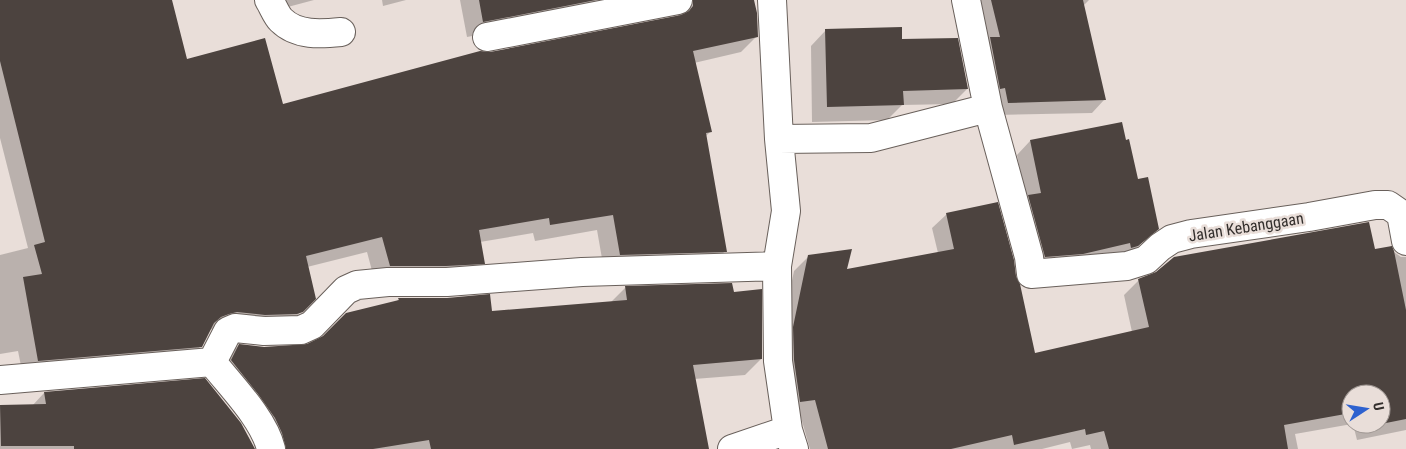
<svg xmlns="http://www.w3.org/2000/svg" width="1406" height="449" viewBox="0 0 1406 449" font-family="'Roboto Condensed',sans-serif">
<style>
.shadow{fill:#0003}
.building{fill:#4c433f}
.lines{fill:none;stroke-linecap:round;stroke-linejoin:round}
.street-casing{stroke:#69605b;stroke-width:30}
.street{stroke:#fff;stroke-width:28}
.labels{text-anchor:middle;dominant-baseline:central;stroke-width:5;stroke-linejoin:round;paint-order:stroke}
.street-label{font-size:16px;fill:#332f2d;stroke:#e9ded9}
</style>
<rect width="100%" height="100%" fill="#e9ded9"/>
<path class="shadow" d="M9,0H170L186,60L282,106L490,54L678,17V14L660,0H732L757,36L741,52L694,63L710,132L706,136L725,251L710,267L604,270L597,230L535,241L533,233L480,242L484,263L468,279L375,282L367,252L307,267L314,298L286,327L212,329L210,330L201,346L185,362L23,376L18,351L0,354V255L28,248L0,138V18Z
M260,0H314L269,12Z
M382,0H406L383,6Z
M460,0H658L467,37Z
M977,0H1089L1083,6L1104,100L1092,113L996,115Z
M826,30L901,40L967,89L952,104L902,105L887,120L812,122L811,46Z
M1030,141L1137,180L1157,229L1123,260L1031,270L1026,199L1017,155Z
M947,214L1014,277L1034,354L1132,332L1124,295L1139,280L1374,251L1394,252L1401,257H1406V430L1357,440L1353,424H1381V394H1351L1352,424L1295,434L1298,449H1091L1090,445L1072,449L1070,442L1042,449H810L800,414L785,416L779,343L794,271L809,256L846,271L938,253L932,228Z
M625,288L733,293L761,359L745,375L694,379L708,449H267L223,361L239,345L264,348L307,346L396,302L399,299L491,312L610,303Z
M44,393L253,449H0V407L32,406Z"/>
<path class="building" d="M0,0H172L187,59L265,38L283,104L480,51L490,52L681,15L689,11L693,6V0H754L757,13L758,37L693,51L712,132L706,133L727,252L620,255L613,215L550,225L549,218L479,230L485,264L446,266H390L382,237L306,256L316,299L303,312L297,314L265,315L237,312L229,314L221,317L214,323L202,347L38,361L23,277L42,274L34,245L45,242L0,61Z
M479,0H596L483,22Z
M991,0H1083L1106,100L1008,103L1005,88L1000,89L990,37H1000Z
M902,27V39L958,38L968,89L903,91L904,105L827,107L825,29Z
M1122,122L1126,140L1129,139L1138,179L1148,177L1159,229L1138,246L1131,248L1130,243L1083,254L1045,257L1028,195L1041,193L1030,140Z
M998,202L1014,260L1016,276L1020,284L1035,353L1149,327L1138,279L1156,272L1174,257L1369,222L1375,249L1392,246L1394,251L1406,310V419L1371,426L1370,424H1381V394H1351V413L1284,425L1288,449H1109L1104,431L1086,435L1085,429L1014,445L1012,435L951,449H828L815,400L800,402L794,360L793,327L808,255L852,249L847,269L954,249L946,213Z
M732,283L734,292L762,289V359L693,365L709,449H431L429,440L373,449H286L282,433L275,418L258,394L231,360L239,344L264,347L307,344L323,336L346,313L399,300L398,298H447L490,294L492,311L627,300L625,286Z
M205,378L241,423L255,449H74V446H1L0,405L46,404L44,392Z"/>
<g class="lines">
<defs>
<path id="street" d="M269,0C273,6 276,15 281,20C297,36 321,34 341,32
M772,0L779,139
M966,0L988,108L1029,257L1031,274L1127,266L1146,260L1160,247L1172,239L1191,234L1309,217L1375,205H1388L1401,214L1406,241
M487,37L678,0
M212,362L228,331L235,328L264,331L301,330L312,325L346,290L357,285L388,282H447L582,272L777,266
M212,362C231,386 264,419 271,449
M0,380L212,362
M732,449L788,430
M794,449L788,430L778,361L777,266L786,211L779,139L871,138L988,108"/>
</defs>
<use href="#street" class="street-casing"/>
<use href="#street" class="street"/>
</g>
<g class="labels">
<g class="street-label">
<text transform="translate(1246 227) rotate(-9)">Jalan Kebanggaan</text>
</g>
</g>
<g transform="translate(1366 409) rotate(78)"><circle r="24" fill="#e9ded9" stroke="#a09894"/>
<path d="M0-4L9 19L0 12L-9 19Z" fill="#2d61cf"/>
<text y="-8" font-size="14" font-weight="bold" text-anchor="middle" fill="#332f2d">U</text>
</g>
</svg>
